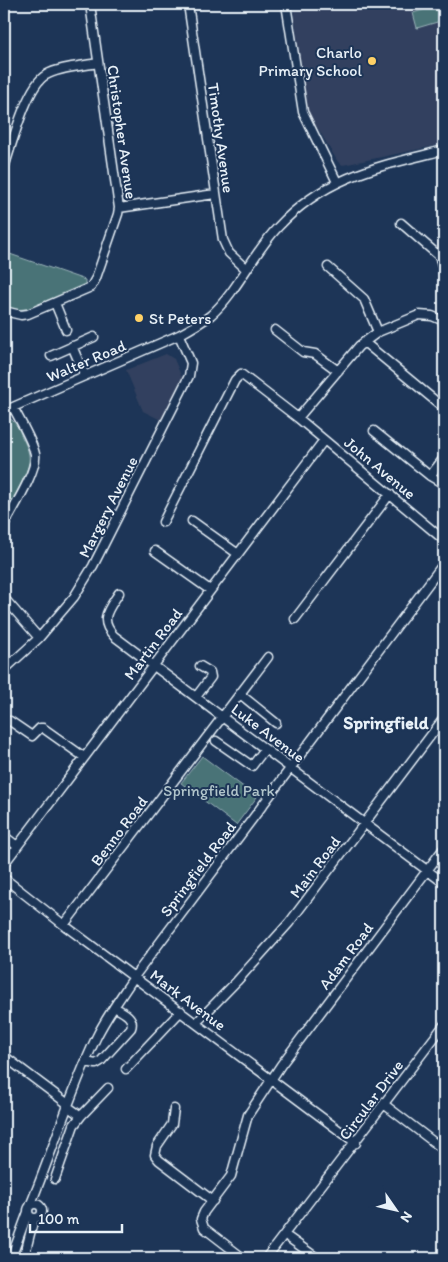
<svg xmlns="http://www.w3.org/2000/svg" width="448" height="1262" viewBox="0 0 448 1262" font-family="Itim,sans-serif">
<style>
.built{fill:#32415e}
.green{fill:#4a7377;stroke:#99b2b8}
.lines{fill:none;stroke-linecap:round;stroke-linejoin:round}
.minor-casing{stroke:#e8f1f8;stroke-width:11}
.minor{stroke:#1d3557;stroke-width:8}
.poi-dot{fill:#ffd166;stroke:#1d3557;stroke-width:2}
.labels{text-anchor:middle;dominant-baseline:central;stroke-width:4;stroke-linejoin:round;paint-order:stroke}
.poi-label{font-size:16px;fill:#e8f1f8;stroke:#1d3557;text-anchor:end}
.street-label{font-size:16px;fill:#e8f1f8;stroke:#1d3557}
.park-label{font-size:16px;fill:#b1c5cb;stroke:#1d3557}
.neighbourhood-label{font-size:18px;font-weight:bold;fill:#e8f1f8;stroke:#1d3557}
</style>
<rect width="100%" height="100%" fill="#1d3557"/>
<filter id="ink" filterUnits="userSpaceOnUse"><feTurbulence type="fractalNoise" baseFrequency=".02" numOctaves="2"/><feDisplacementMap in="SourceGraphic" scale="10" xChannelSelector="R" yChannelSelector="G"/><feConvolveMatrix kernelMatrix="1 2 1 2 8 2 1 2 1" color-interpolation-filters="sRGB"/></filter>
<g filter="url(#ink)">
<path class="built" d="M310,4H444V144L343,165L338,162L308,112L293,9Z
M166,354L174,359L182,378L161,420L143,411L126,370Z"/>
<path class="green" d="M442,4H444V20L417,28L413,13Z
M4,252L85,280V286C59,297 33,315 4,308Z
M9,418C17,423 19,429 22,437C25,442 28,449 29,455C32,470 11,501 4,515V420Z
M202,756L257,797L236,825L181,783Z"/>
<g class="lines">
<defs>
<path id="minor" d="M188,4L223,240L229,253L246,269
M286,4L303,112L337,182
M4,168C11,147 27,85 46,75C59,67 83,66 98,63
M119,208L215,194
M401,223L439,256L444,272
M328,267L364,299L378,332
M55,303L66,330
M4,311L21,315L28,314L91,287L96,278L118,214L119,208L90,4
M275,330L303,352L315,354L338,371
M364,342L444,408
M72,346L85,376
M51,356L94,337
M4,411L179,335C190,329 201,323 211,315C237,292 253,253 278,227C325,176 380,166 444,150
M298,418L359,346L378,332L419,315L432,316L444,321
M374,431L430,476L444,484
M430,476L444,458
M192,521L238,554
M163,522L235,380L241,374L298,418L444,540
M4,526C12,510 38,470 35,454C32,440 20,421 13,407
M155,551L210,590
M119,593C109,609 98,619 114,636L444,883
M4,598L39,638
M295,619L390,494
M4,670L39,638L74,597L93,566L189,376L191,363L179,335
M240,694L276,723
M196,697L211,677L210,672L200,666
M10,721L32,736L40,728H43L84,757
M216,741L252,766L265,749
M4,836L17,846
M4,864L324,440
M4,878L64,925L356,1143
M64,925L268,657
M196,1023L237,981L289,923L444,718
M4,1056L68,1104
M86,1062L96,1064L101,1061L131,1028C135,1017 123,1012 114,1007
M126,1069L181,1011
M385,1105L444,1150
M67,1106L81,1116L108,1088
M174,1109L172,1124L157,1146L155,1155L159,1160L213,1201
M55,1179L74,1125L81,1116
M28 1211a7 7 0 1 1 14 0a7 7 0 1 1-14 0Z
M30,1206C53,1150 70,1093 96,1038C106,1017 121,997 134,977L444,563
M289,1238L317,1258
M11,1258L28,1212
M24,1258L34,1218
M243,1258L204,1228L201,1219L204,1212L231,1176L248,1115L281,1065L444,848
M266,1258L444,1025"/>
</defs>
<use href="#minor" class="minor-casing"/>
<use href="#minor" class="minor"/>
</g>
</g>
<g class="poi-dot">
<circle cx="372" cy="61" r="5"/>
<circle cx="139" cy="318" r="5"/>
</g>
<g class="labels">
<g class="poi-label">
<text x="362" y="52">Charlo<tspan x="362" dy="18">Primary School</tspan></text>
<text x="149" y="318" text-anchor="start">St Peters</text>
</g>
<g class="street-label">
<text transform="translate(122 132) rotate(82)">Christopher Avenue</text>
<text transform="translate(221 138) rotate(82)">Timothy Avenue</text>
<text transform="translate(86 361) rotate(-23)">Walter Road</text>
<text transform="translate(380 468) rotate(40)">John Avenue</text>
<text transform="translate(108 507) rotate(-63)">Margery Avenue</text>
<text transform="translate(153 644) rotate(-53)">Martin Road</text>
<text transform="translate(268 733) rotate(37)">Luke Avenue</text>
<text transform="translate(119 831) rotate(-53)">Benno Road</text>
<text transform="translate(315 867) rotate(-53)">Main Road</text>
<text transform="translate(198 869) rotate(-53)">Springfield Road</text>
<text transform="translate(346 956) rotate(-53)">Adam Road</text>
<text transform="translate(188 1000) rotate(37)">Mark Avenue</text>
<text transform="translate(371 1100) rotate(-53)">Circular Drive</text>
</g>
<g class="park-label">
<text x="219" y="790">Springfield Park</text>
</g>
<g class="neighbourhood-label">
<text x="386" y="723">Springfield</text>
</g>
</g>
<rect width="448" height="1262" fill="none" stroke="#1d3557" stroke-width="20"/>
<rect x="10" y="10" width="428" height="1242" fill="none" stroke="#e8f1f8" stroke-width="2" filter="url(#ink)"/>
<g transform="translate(396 1210) rotate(124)" stroke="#1d3557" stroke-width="4" paint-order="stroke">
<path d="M0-4L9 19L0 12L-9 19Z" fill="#e8f1f8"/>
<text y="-8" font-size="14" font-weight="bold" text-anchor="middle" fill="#e8f1f8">N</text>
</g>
<path d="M30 1224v8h92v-8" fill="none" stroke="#e8f1f8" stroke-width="2.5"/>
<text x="38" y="1224" font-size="15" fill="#e8f1f8" stroke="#1d3557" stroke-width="4" paint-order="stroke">100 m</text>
</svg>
